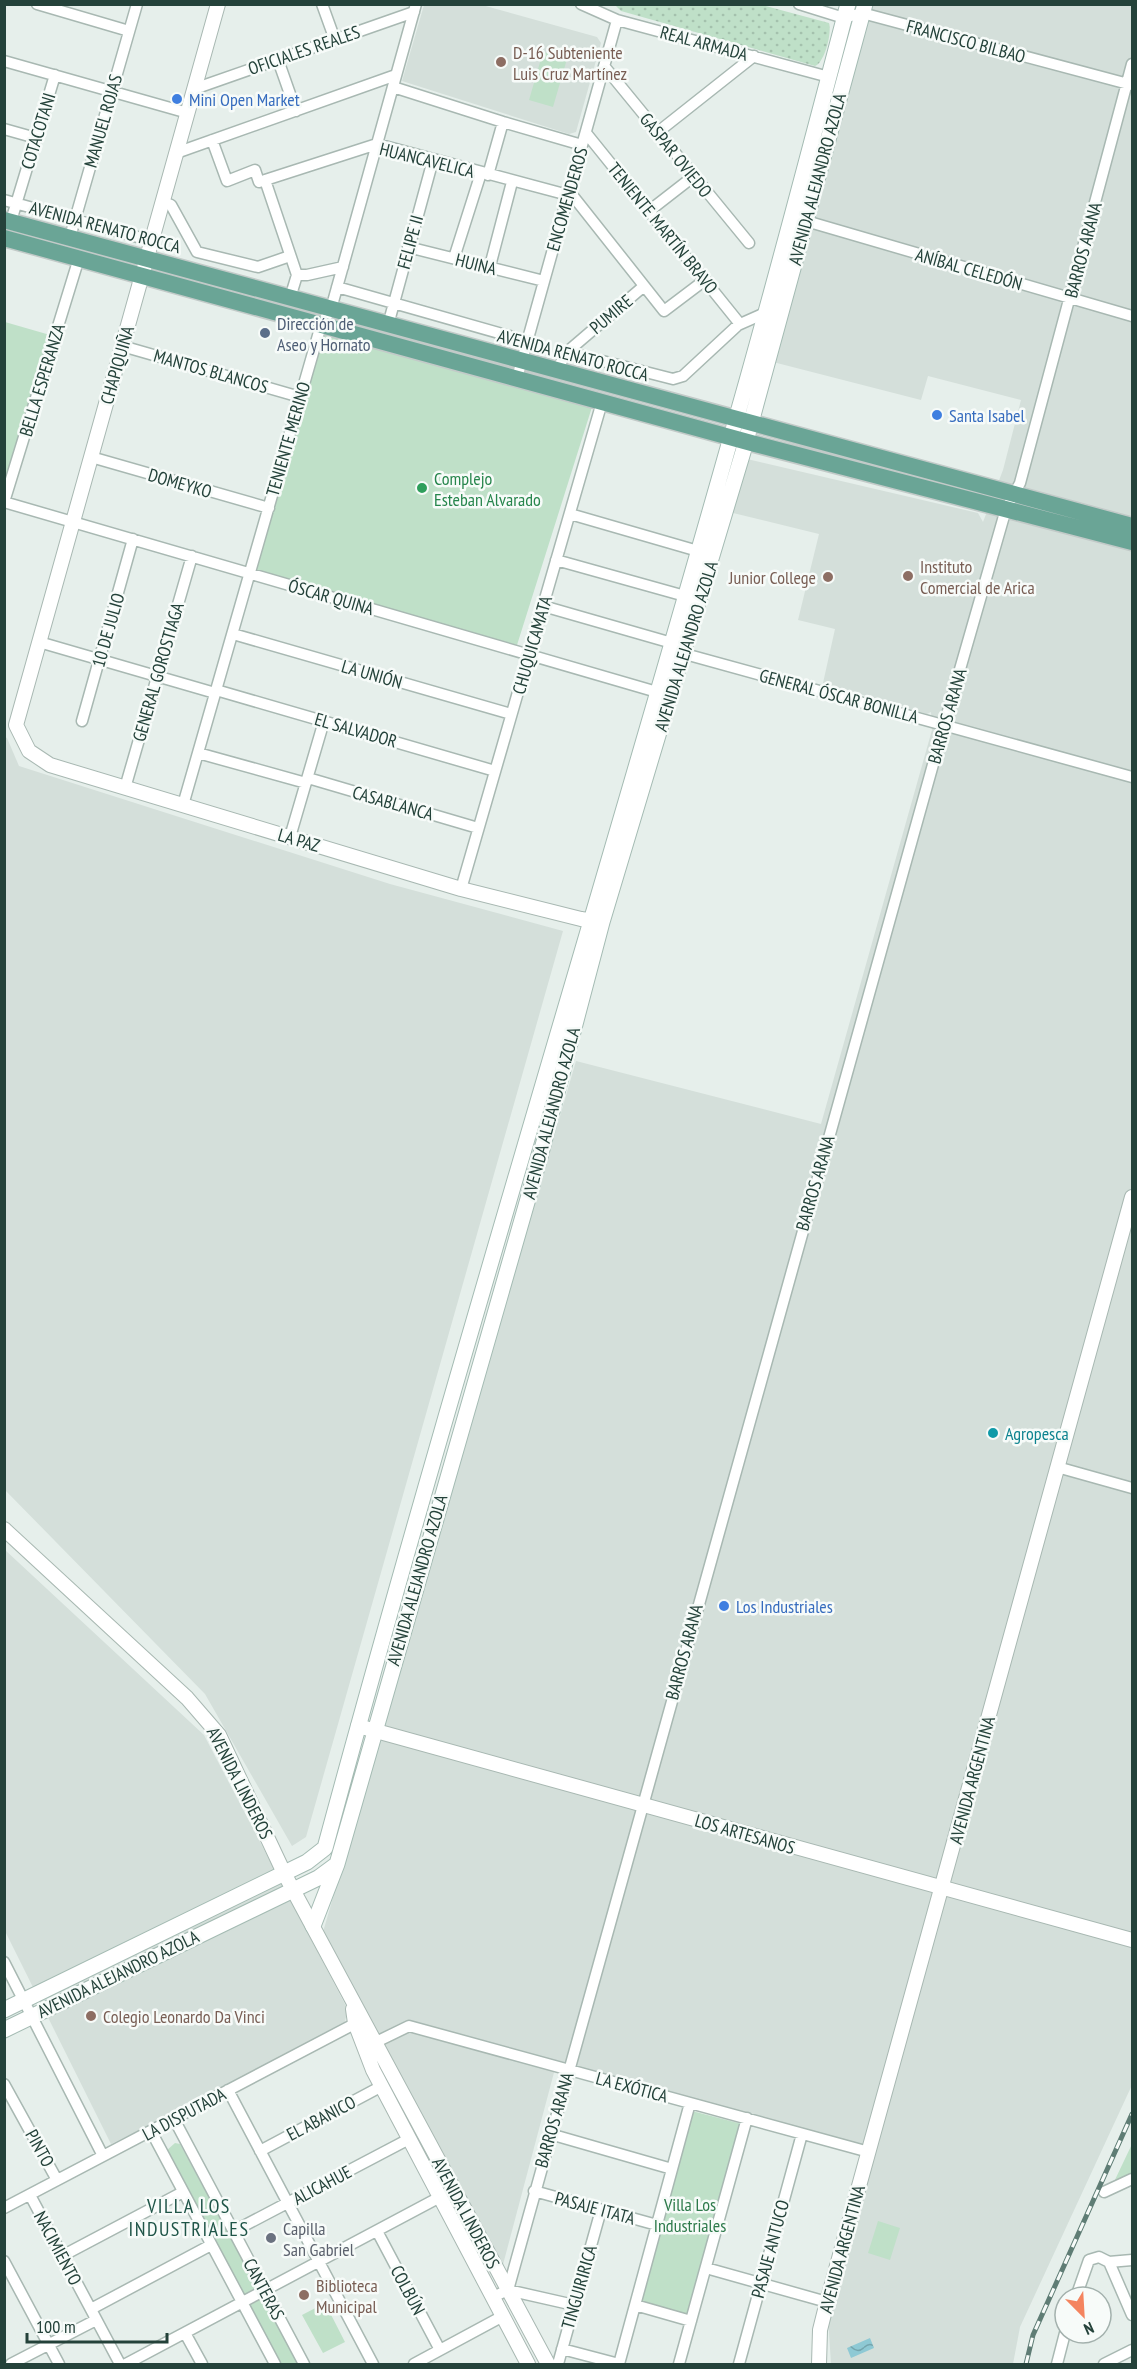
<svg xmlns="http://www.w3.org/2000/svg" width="1137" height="2369" viewBox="0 0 1137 2369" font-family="'PT Sans Narrow',sans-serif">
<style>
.built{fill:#d4dfda}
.grass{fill:url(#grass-dots)}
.park{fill:#bfe0c8}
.water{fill:url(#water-waves)}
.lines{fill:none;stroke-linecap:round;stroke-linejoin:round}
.minor-casing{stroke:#a8b8b2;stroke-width:13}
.tertiary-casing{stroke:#a8b8b2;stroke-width:16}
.secondary-casing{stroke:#a4bbb3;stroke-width:17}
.primary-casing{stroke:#c2cac8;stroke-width:19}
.minor{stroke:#fff;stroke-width:10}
.tertiary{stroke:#fff;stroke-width:14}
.secondary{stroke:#fff;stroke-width:15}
.primary{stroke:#6aa596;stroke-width:16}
.rail-casing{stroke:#5f7d75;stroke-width:5}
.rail{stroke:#f7fbf9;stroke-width:3;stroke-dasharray:9;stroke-linecap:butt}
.education-dot{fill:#8d6e63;stroke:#f7fbf9;stroke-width:2}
.shop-dot{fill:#3f7fe0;stroke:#f7fbf9;stroke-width:2}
.service-dot{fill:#5c6f8a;stroke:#f7fbf9;stroke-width:2}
.leisure-dot{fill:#2e9e5b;stroke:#f7fbf9;stroke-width:2}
.culture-dot{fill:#0f9aa8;stroke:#f7fbf9;stroke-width:2}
.worship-dot{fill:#6b7280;stroke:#f7fbf9;stroke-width:2}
.labels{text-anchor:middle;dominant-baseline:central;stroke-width:5;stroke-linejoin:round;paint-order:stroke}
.street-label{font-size:18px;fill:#24423a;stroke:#f7fbf9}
.education-label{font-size:18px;fill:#785e54;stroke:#f7fbf9;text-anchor:start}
.shop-label{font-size:18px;fill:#366cbe;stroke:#f7fbf9;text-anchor:start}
.service-label{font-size:18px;fill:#4e5e75;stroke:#f7fbf9;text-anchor:start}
.leisure-label{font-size:18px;fill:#27864d;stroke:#f7fbf9;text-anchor:start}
.culture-label{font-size:18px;fill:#0d838f;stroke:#f7fbf9;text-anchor:start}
.park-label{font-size:18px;fill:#2d7a4b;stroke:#f7fbf9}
.worship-label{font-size:18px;fill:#5b616d;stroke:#f7fbf9;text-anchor:start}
.neighbourhood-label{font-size:20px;letter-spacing:1.5px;fill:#1f5548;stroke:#f7fbf9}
</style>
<defs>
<pattern id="grass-dots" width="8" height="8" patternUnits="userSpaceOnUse" patternTransform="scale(1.5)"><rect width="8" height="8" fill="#bfe0c8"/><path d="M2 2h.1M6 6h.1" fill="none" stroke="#a4c1ad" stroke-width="1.8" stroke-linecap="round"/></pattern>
<pattern id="water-waves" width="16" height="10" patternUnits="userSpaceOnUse" patternTransform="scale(1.5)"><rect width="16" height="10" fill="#8ec9d4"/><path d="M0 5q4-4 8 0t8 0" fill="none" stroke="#74a5ad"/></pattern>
</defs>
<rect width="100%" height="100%" fill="#e6efeb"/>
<path class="built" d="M424,5H482L597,37L601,43L576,132L569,134L402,81Z
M868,5H1132V2085L1020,2327L1013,2364H831L828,2317L874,2150L556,2065L501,2272L323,1932L576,1061L821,1124L932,730L931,712L927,714L823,683L835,629L798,620L819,534L733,513L747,459L978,513L983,522L1003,470L1021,400L928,376L921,400L773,362Z
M5,737L7,738L19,766L390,884L563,931L306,1837L292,1846L205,1694L5,1490Z
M4,1549L204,1735L348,2010L342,2032L111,2144L5,1931Z"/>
<path class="grass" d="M615,5H762L829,23C832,32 825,62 815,66L621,11Z"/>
<path class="park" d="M543,52L567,59L553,107L529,100Z
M5,322L50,335L5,486Z
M323,334L592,407L517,645L253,569Z
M692,2111L742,2124L688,2317L639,2304Z
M175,2143L180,2144L299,2364H279L166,2151Z
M1132,2144V2174L1113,2184Z
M878,2221L900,2228L890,2260L868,2253Z
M325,2303L345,2342L323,2353L302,2315Z"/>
<path class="water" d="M870,2338L874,2348L851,2358L847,2348Z"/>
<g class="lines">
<defs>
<path id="minor" d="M37,4L129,31
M322,4L335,40
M581,4L617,20L829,77
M799,4L844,18L862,13L1132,85
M278,60L296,111
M4,61L188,113
M604,66L749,243
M393,87L503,122L582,145
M194,89L414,12
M4,129L36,138
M658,132L754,56
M586,133L740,324
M212,140L227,181L255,170L259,182L377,144L568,195
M176,153L396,75
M488,175L503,122
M265,180L297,275L290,298
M569,191L664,311L705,280
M4,200L152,241
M163,202L171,205L197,252L258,267L290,256
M649,211L694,176
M11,221L55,75
M806,221L1132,316
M70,237L137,4
M408,247L544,281
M454,258L481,173
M490,266L512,182
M297,275H307L343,267
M337,287L527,341
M388,325L433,160
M122,346L300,397
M567,352L673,379L683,376L738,325L765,313
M556,371L567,352L644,286
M517,378L617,20
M91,457L269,508
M4,502L657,692
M4,502L79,258
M570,514L698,551
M556,560L685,596
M543,606L672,643
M233,634L511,714
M39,642L215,693
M685,654L1132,777
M216,690L495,771
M82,721L133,539
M198,753L306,783
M308,778L478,828
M125,788L192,556
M183,805L321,325L331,309L416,4
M290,837L324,721
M461,889L602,402
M1057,1467L1132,1488
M4,1962L103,2156
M370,2045L409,2026L869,2152
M4,2084L57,2180
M228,2090L373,2364
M174,2119L304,2364
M151,2131L275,2364
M550,2134L672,2169
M260,2151L382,2086
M534,2191L657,2225
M1104,2192L1132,2179
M30,2195L120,2364
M4,2208L360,2021
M234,2231L409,2139
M377,2231L440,2350
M62,2256L183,2192
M4,2261L59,2364
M1109,2262L1132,2260
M706,2268L827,2302
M508,2290L574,2305
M493,2297L508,2290L944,725L1006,509L1020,483L1132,64
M1076,2297L1089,2260L1099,2257L1109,2262L1132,2315
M635,2305L691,2321
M91,2309L211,2245
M185,2333L202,2364
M562,2349L619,2364
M11,2364L96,2320
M126,2364L440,2197
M414,2364L503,2316
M558,2364L601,2210
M619,2364L690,2103
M679,2364L747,2118
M739,2364L802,2134
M1057,2364L1065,2333
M1104,2364L1132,2350"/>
<path id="tertiary" d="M16,725L218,4
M16,725L29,751L50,765L461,889L581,919L601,922
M4,1529L187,1698L219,1735L284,1873L548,2364
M358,1726L1132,1940
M353,2009L355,2023L373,2070L528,2364
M819,2364L820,2330L827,2302L1132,1197"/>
<path id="secondary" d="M313,1926L337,1864L540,1157L602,922L743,452L865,4
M4,2010L307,1862L325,1848C454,1371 601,899 735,423C775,284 811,144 848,4
M4,2030L318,1878L337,1864"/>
<path id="primary" d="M4,220L1132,526
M4,238L755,444L1132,542"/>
</defs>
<use href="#minor" class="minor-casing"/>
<use href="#tertiary" class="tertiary-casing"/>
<use href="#secondary" class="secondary-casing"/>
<use href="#primary" class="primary-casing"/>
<use href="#minor" class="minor"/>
<use href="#tertiary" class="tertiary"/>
<use href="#secondary" class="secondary"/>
<use href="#primary" class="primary"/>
<defs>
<path id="rail" d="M1026,2364L1033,2335L1132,2114"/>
</defs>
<use href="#rail" class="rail-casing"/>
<use href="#rail" class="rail"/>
</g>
<g class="education-dot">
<circle cx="501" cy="62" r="6"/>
<circle cx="908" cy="576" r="6"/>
<circle cx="828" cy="577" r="6"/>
<circle cx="91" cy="2016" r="6"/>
<circle cx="304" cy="2295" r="6"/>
</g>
<g class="shop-dot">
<circle cx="177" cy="99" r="6"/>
<circle cx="937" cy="415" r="6"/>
<circle cx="724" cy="1606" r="6"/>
</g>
<circle class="service-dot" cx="265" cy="333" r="6"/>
<circle class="leisure-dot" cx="422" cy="488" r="6"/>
<circle class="culture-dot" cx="993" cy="1433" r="6"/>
<circle class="worship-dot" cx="271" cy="2238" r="6"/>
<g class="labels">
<g class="street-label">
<text transform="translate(966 41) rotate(15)">FRANCISCO BILBAO</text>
<text transform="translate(704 43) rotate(15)">REAL ARMADA</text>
<text transform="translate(304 50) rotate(-19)">OFICIALES REALES</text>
<text transform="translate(103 121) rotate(-74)">MANUEL ROJAS</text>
<text transform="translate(38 131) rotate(-73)">COTACOTANI</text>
<text transform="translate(676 155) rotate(51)">GASPAR OVIEDO</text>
<text transform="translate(427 160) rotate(14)">HUANCAVELICA</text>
<text transform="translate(817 179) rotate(-75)">AVENIDA ALEJANDRO AZOLA</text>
<text transform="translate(567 199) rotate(-74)">ENCOMENDEROS</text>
<text transform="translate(105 227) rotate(15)">AVENIDA RENATO ROCCA</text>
<text transform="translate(663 228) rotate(51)">TENIENTE MARTÍN BRAVO</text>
<text transform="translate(410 242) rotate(-75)">FELIPE II</text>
<text transform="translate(1083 250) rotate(-75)">BARROS ARANA</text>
<text transform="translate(476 264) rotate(14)">HUINA</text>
<text transform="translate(969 269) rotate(16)">ANÍBAL CELEDÓN</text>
<text transform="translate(611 314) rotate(-40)">PUMIRE</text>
<text transform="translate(573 355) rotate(15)">AVENIDA RENATO ROCCA</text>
<text transform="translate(117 365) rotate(-74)">CHAPIQUIÑA</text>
<text transform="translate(211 371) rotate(16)">MANTOS BLANCOS</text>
<text transform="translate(42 380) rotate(-73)">BELLA ESPERANZA</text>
<text transform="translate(288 439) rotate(-74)">TENIENTE MERINO</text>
<text transform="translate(180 483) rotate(16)">DOMEYKO</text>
<text transform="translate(331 597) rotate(16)">ÓSCAR QUINA</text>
<text transform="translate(108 630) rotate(-74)">10 DE JULIO</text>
<text transform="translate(532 645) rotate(-74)">CHUQUICAMATA</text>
<text transform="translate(686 646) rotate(-73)">AVENIDA ALEJANDRO AZOLA</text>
<text transform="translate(158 672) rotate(-74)">GENERAL GOROSTIAGA</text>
<text transform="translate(372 674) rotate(16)">LA UNIÓN</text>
<text transform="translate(839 696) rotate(15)">GENERAL ÓSCAR BONILLA</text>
<text transform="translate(947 716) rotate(-74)">BARROS ARANA</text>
<text transform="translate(356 730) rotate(16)">EL SALVADOR</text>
<text transform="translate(393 803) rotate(16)">CASABLANCA</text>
<text transform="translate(299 840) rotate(16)">LA PAZ</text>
<text transform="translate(551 1113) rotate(-75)">AVENIDA ALEJANDRO AZOLA</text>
<text transform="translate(815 1183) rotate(-74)">BARROS ARANA</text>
<text transform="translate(417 1580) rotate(-74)">AVENIDA ALEJANDRO AZOLA</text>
<text transform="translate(684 1652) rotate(-75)">BARROS ARANA</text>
<text transform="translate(972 1780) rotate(-75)">AVENIDA ARGENTINA</text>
<text transform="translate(240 1783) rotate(63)">AVENIDA LINDEROS</text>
<text transform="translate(745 1834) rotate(16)">LOS ARTESANOS</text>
<text transform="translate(118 1974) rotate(-26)">AVENIDA ALEJANDRO AZOLA</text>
<text transform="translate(632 2087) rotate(15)">LA EXÓTICA</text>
<text transform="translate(184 2114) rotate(-28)">LA DISPUTADA</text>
<text transform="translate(321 2118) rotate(-28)">EL ABANICO</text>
<text transform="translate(554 2120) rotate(-74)">BARROS ARANA</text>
<text transform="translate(40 2148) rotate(61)">PINTO</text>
<text transform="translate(322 2185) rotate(-28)">ALICAHUE</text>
<text transform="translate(595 2208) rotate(15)">PASAJE ITATA</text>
<text transform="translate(466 2213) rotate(62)">AVENIDA LINDEROS</text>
<text transform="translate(58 2248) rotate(62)">NACIMIENTO</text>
<text transform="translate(770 2249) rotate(-75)">PASAJE ANTUCO</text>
<text transform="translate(842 2249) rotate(-75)">AVENIDA ARGENTINA</text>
<text transform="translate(579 2287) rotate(-74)">TINGUIRIRICA</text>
<text transform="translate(264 2289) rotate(62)">CANTERAS</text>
<text transform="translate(408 2290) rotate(62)">COLBÚN</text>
</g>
<g class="education-label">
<text x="513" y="52">D-16 Subteniente<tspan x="513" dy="21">Luis Cruz Martínez</tspan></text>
<text x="920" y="566">Instituto<tspan x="920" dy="21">Comercial de Arica</tspan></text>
<text x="816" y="577" text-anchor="end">Junior College</text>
<text x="103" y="2016">Colegio Leonardo Da Vinci</text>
<text x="316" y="2285">Biblioteca<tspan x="316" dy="21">Municipal</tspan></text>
</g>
<g class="shop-label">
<text x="189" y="99">Mini Open Market</text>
<text x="949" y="415">Santa Isabel</text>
<text x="736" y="1606">Los Industriales</text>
</g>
<g class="service-label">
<text x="277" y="323">Dirección de<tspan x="277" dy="21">Aseo y Hornato</tspan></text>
</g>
<g class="leisure-label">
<text x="434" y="478">Complejo<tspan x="434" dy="21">Esteban Alvarado</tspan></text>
</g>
<g class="culture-label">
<text x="1005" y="1433">Agropesca</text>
</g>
<g class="park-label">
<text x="690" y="2204">Villa Los<tspan x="690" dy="21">Industriales</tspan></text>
</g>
<g class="worship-label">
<text x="283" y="2228">Capilla<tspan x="283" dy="21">San Gabriel</tspan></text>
</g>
<g class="neighbourhood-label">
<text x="189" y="2206">VILLA LOS<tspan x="189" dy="23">INDUSTRIALES</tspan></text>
</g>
</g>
<rect width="1137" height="2369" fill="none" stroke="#24423a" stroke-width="12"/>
<g transform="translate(1083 2315) rotate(156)"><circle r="28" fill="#f7fbf9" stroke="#a3b1ad" stroke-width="1.5"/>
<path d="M0-4.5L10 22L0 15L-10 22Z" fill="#f4845f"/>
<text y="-9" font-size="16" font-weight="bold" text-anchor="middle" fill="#24423a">N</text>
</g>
<path d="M27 2333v9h140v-9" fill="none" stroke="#24423a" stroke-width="3"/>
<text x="36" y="2333" font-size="18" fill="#24423a" stroke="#f7fbf9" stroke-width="4.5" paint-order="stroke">100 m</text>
</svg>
